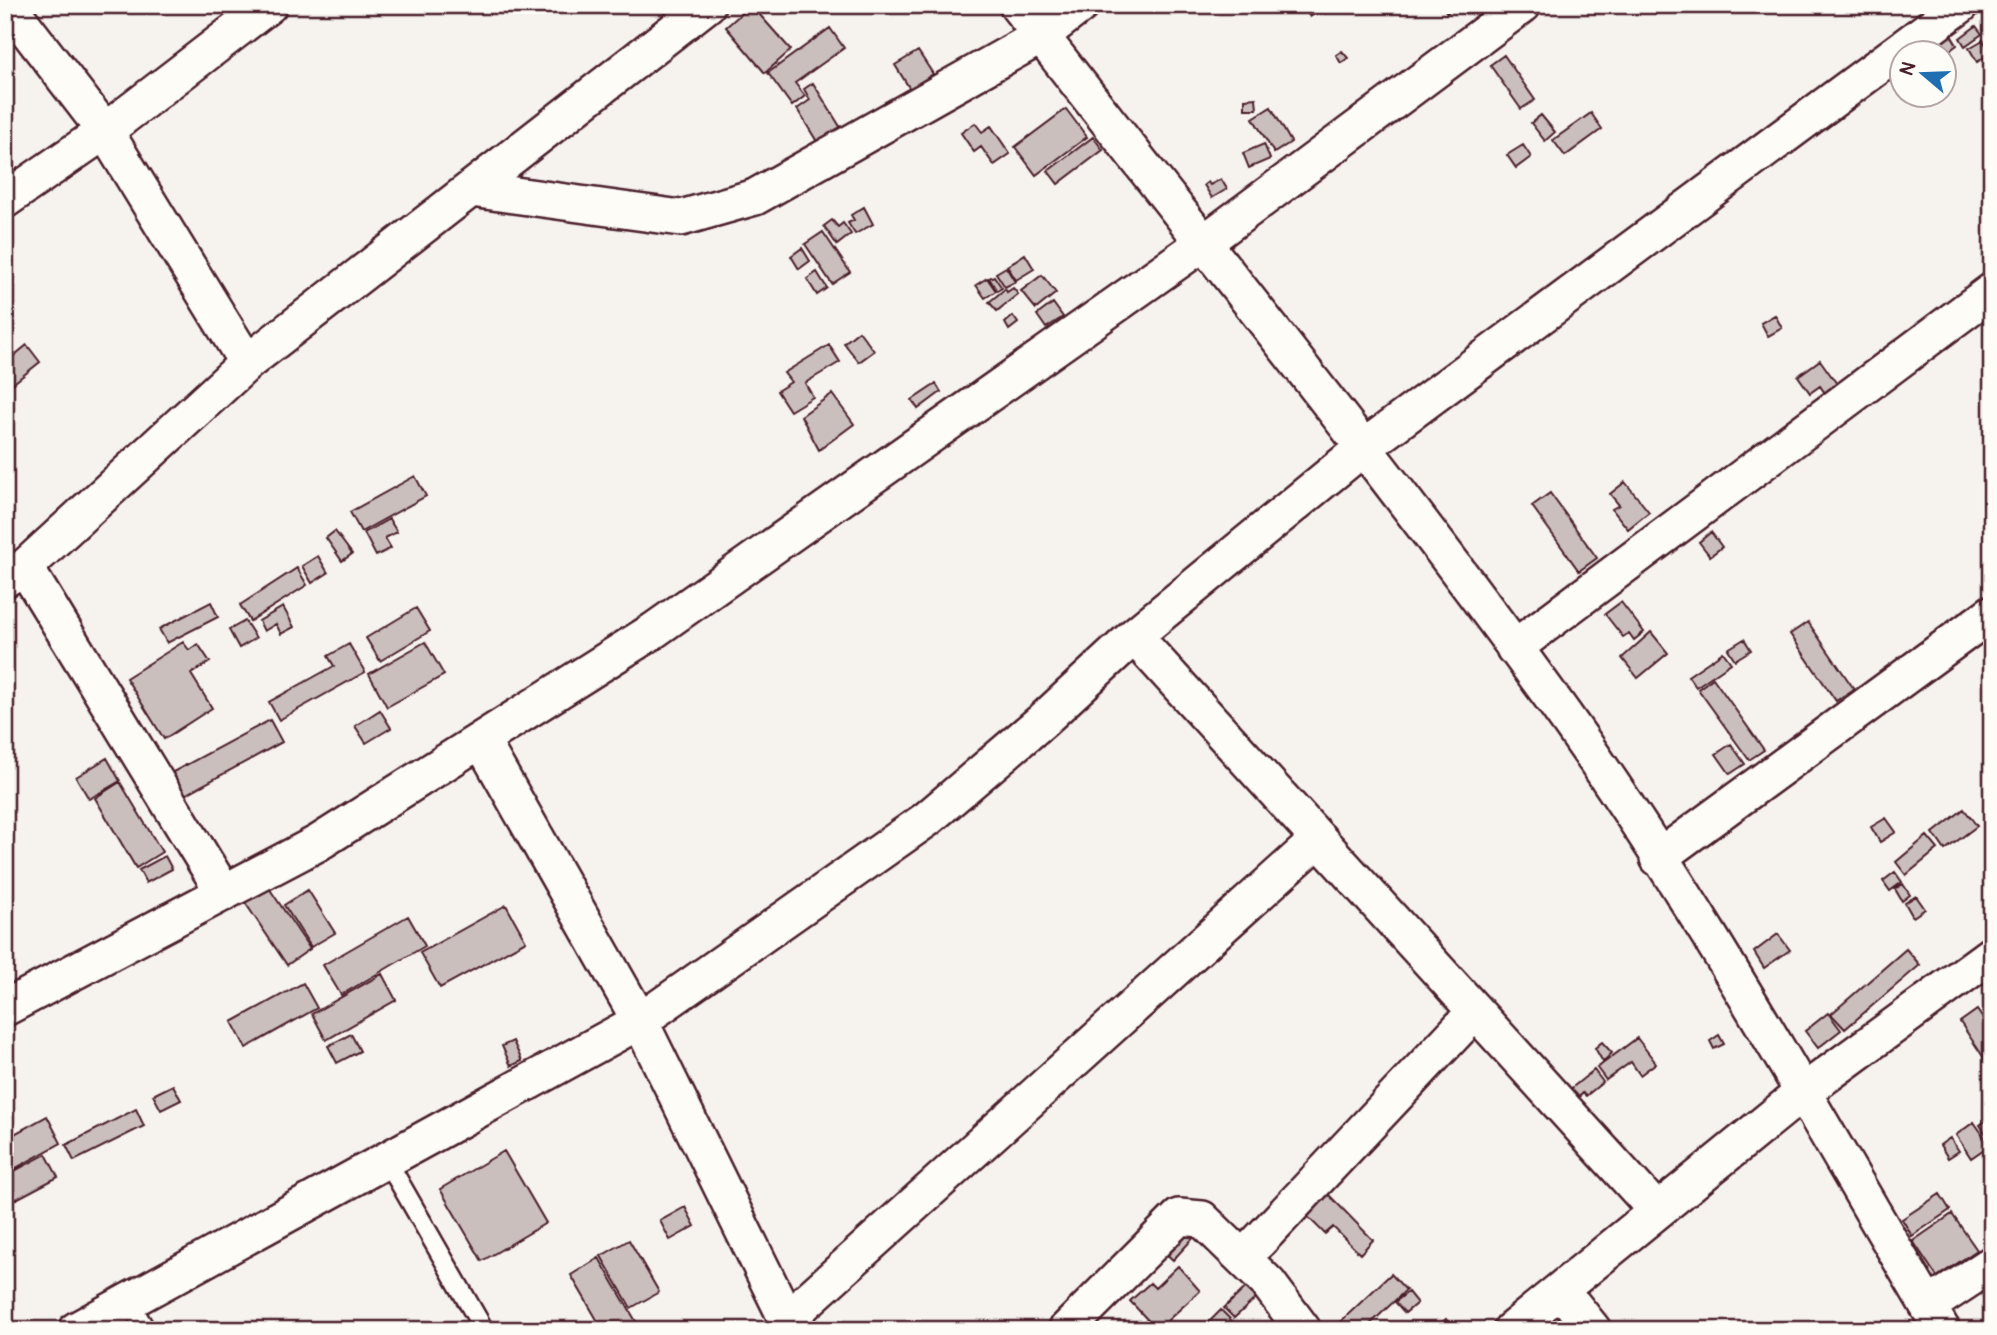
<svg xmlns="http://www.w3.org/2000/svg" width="1997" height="1335" viewBox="0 0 1997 1335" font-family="Pangolin,sans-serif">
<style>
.building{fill:#cbbfbe;stroke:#4a1f2b;stroke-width:2}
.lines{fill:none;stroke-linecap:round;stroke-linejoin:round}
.service-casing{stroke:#4a1f2b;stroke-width:23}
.minor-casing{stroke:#4a1f2b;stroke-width:40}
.service{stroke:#fdfcf7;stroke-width:18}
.minor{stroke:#fdfcf7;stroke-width:35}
</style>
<rect width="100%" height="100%" fill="#f6f3ef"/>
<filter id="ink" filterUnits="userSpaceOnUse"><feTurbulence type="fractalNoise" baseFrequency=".0143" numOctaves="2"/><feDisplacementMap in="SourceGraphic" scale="14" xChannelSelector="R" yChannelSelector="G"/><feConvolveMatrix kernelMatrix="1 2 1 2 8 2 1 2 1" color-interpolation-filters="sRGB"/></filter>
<g filter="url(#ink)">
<path class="building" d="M751,5L791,50L765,73L726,27Z
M1306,5H1319L1321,9L1310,17L1303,7Z
M1442,5H1457L1447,13Z
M1976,26L1982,34L1965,46L1960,38Z
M830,28L844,48L795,83L805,96L792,106L768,73Z
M1951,35L1957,45L1945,54L1938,44Z
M1983,40L1991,53L1977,62L1969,48Z
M918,51L933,74L910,89L895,65Z
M1342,51L1348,58L1341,63L1336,55Z
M1504,55L1535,100L1521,109L1490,65Z
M813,83L844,133L821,148L797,109L810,100L804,89Z
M1256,98L1257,109H1245V99Z
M1271,107L1291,142L1274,153L1253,118Z
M1066,109L1087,137L1036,175L1015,147Z
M1591,113L1602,129L1565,156L1553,140Z
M1541,115L1555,132L1545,141L1531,123Z
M975,123L982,132L991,126L1010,154L994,165L981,147L974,152L961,133Z
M1093,137L1103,150L1058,184L1048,171Z
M1264,144L1270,159L1249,168L1243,153Z
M1523,145L1531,157L1516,168L1507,155Z
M1221,179L1227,189L1212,198L1204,185L1208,182L1210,185Z
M864,207L873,224L855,234L848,223L854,220L851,215Z
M832,220L838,227L843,223L851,234L837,245L824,226Z
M823,232L850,272L832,284L805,244Z
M802,248L810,261L799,269L791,256Z
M1025,254L1034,269L1016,280L1007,266Z
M1006,267L1015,282L1005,287L996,273Z
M817,272L827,288L817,295L807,279Z
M1042,275L1056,293L1036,309L1021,291Z
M994,276L1002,288L997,291L989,278Z
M987,278L996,291L985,298L976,285Z
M1013,288L1018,294L997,311L989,302L1005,289L1007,292Z
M1053,303L1063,317L1046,328L1037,315Z
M1775,315L1782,328L1768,336L1761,323Z
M1013,316L1018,323L1009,330L1005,323Z
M859,331L874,351L859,362L844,343Z
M27,345L40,362L5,390V363Z
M829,345L840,362L805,383L813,397L790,411L777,391L791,382L784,373Z
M1820,360L1837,384L1825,393L1820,386L1810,393L1798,376Z
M936,384L941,392L918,409L912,400Z
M832,394L854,424L819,450L801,416Z
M415,476L426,496L361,532L350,512Z
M1625,482L1649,512L1628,529L1612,509L1619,505L1610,494Z
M1550,493L1597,558L1579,571L1532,506Z
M389,519L397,532L385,538L391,548L376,556L364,533Z
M335,531L352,554L342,561L326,538Z
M1711,532L1722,547L1710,556L1699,542Z
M318,556L328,573L312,583L302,566Z
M297,568L307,585L250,621L240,605Z
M211,602L218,617L167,643L159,629Z
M1621,602L1644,632L1634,640L1629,633L1623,637L1605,614Z
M283,607L294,627L281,634L276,624L264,631L259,621Z
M416,608L430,631L380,661L366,638Z
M245,621L256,638L239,648L229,630Z
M1808,622L1854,689L1836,701L1790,634Z
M1651,632L1668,653L1638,678L1622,658Z
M1744,639L1751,650L1735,660L1728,649Z
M183,642L189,650L198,644L210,662L191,674L212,708L164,739L126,678Z
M425,642L444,675L387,707L369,674Z
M349,644L365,672L279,720L269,702L334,666L328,656Z
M1723,652L1731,663L1696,687L1688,676Z
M1713,678L1764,750L1749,760L1698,689Z
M380,710L391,728L366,743L355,726Z
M270,720L282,742L172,802L160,779Z
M1731,744L1745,764L1730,774L1716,754Z
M107,758L120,781L89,799L76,777Z
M120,782L162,852L136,868L95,798Z
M1964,809L1977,826L1945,850L1933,833Z
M1886,818L1896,832L1880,842L1871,827Z
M1927,836L1938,849L1906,875L1896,862Z
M165,856L172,869L146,883L139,870Z
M1895,872L1902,882L1890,891L1883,881Z
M265,882L310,949L287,965L242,898Z
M1903,884L1910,895L1902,901L1895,889Z
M308,890L335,933L311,947L284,905Z
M1916,896L1925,909L1913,917L1905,903Z
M506,905L526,941L440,988L420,953Z
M408,916L425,946L341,995L323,965Z
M1778,934L1790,950L1764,968L1754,952Z
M1906,949L1920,965L1845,1029L1831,1014Z
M382,974L396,1000L326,1040L312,1014Z
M303,983L317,1008L246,1048L232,1022Z
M1977,1010L1992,1032V1070L1960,1022Z
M1828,1013L1841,1030L1818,1048L1805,1031Z
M351,1034L360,1051L337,1063L328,1046Z
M1719,1035L1724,1044L1714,1049L1710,1041Z
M1637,1038L1656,1063L1640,1075L1631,1062L1606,1080L1597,1068Z
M513,1041L522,1061L511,1066L502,1046Z
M1602,1042L1612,1053L1603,1062L1595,1048Z
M1594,1070L1603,1082L1586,1096L1583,1093L1577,1099L1569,1090Z
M173,1085L181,1100L161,1110L153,1095Z
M136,1109L144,1126L74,1161L66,1145Z
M47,1116L61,1143L5,1174V1139Z
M1992,1116V1143L1980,1125Z
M1974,1122L1990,1145L1971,1158L1956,1135Z
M1950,1138L1959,1151L1948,1158L1940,1145Z
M504,1151L546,1223L482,1261L440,1189Z
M46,1154L58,1177L5,1205V1176Z
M1328,1194L1373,1240L1360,1254L1333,1227L1325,1234L1306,1215Z
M1940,1194L1950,1210L1912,1236L1902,1219Z
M685,1207L695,1226L670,1240L660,1221Z
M1952,1214L1977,1250L1937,1277L1913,1241Z
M1186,1223L1197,1234L1173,1260L1161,1249Z
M629,1240L659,1292L631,1308L601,1256Z
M599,1258L641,1330H603L571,1275Z
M1178,1266L1200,1291L1157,1330L1130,1301L1150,1283L1155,1288Z
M1391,1274L1406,1290L1364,1330H1345L1339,1323Z
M1255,1279L1265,1290L1234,1318L1224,1308Z
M1408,1292L1417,1303L1405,1313L1395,1302Z
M1221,1310L1234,1323L1227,1330H1201Z
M1446,1319L1454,1330H1433Z"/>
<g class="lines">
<defs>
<path id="service" d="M386,1159L484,1330
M128,1301L146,1330"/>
<path id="minor" d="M8,5L105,131L247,363
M1017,5C1195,234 1378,459 1549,694C1695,895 1815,1116 1942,1330
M471,189L681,218L755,197L1041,36L1081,5
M5,200L105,131L269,5
M25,567L224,893
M5,579L25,567L247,363L707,5
M1134,636L1656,1210
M1514,648L1992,291
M481,740L640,1021L792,1330
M1658,858L1992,613
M5,1008L318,843L653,631L1202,244L1523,5
M1243,1258L1475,1012
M1562,1291L1593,1330
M1928,1306L1992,1264
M787,1319L1319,839
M76,1330L640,1021L927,819L1042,721L1134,636L1363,448L1961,5
M1066,1330L1179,1217L1202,1219L1268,1283L1303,1330
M1511,1330L1802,1093L1992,954"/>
</defs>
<use href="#service" class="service-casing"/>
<use href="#minor" class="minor-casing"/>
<use href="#service" class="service"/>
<use href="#minor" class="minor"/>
</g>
</g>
<rect width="1997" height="1335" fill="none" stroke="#fdfcf7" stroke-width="28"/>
<rect x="14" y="14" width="1969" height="1307" fill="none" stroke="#4a1f2b" stroke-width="2.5" filter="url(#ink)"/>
<g transform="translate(1923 74) rotate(289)"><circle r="33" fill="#fdfcf7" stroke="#b5a4a5" stroke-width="2"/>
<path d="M0-5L12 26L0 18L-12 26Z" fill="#1f6fb2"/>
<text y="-10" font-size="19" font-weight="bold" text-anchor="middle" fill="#4a1f2b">N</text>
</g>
</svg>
